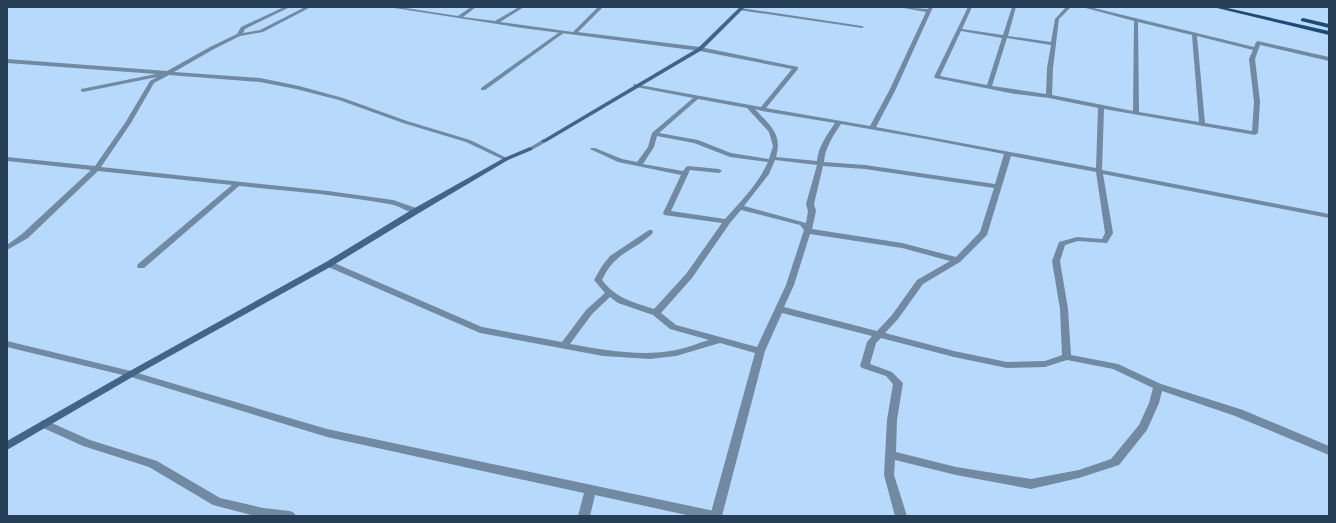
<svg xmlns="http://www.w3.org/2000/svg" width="1336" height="523" viewBox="0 0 1336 523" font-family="'Space Grotesk',sans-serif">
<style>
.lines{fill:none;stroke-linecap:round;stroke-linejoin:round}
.service{fill:#728aa1;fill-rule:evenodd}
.minor{fill:#728aa1;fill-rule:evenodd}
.tertiary{fill:#728aa1;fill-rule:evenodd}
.secondary{fill:#426587;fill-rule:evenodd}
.primary{fill:#1c4b73;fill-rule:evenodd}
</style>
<rect width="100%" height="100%" fill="#b7d9fc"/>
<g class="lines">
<path class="service" d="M561,31L565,32L485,90H481V88Z"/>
<path class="minor" d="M284,7H290L245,29L243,33L260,30L305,7H311L263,32L240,36L214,49L174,72L260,78L299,86L343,98L407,121L470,140L509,159L506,161L504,160L466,142L403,123L339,100L296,89L260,82L169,75L154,83L131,123L101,167L328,191L393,200L419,209L420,211L419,213C409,214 399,205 389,204C340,195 289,191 239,186L144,268H138L137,266L138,264L232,185L98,171L28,238L7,250V245L22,234L91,170L7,161V157L95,166L125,123L150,81L157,77L83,92L81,91V89L156,74L7,63V59L167,71L210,47L237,34L241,27Z
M388,7H399L458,16L471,7H476L463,17L495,21L519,7H524L500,22L573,32L598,7H603L578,32L700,47L798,67V69L766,108L870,126L889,91L926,12L898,7L928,9L929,7H933L895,91L876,127L1096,168L1098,108L1049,98L1015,94L935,78L934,77L968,7H972L962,29L1003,35L1012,7H1016L1008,36L1051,42L1055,19L1066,7H1071L1059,19L1053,68L1052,95L1133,111L1134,21L1082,7H1090L1254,47L1256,42L1258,41L1329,57V61L1260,45L1255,59L1260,102L1258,133L1255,135L1104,109L1102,170L1329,214V218L1103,174L1113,233L1107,243L1078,241L1065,245L1060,261L1068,309L1071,355L1118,364L1161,384L1243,410L1329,446V455L1235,416L1162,391L1159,403L1147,430L1119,465L1079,478L1031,489L956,475L895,460L894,475L907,516H895L884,475L887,420L893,384L886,376L862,368L860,366L867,342L872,336L782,313L765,351L722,516H710L755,353L720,343L676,356L650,359L603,356L480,333L326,266L325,264L326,262H332L482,327L562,342L586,310L605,293L594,280L602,266L610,256L649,230H652L653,232L652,234C631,253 616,251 602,280C617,299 633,302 654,309L686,274L722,223L664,215L663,213L681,175L618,162L590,149L591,148H595L622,159L637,162L648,147L652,133L693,98L636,87L633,85L634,84L761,107L792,69L700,51L522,28ZM1138,22L1192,35L1199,122L1139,112ZM961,31L1002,38L987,85L940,76ZM1197,36L1253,50L1249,59L1254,102L1252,131L1205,123ZM1007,38L1051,45L1047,68L1046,94L992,86ZM698,99L747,108L769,132L773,146L769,159L731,153L698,140L659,133ZM755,109L762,111L835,123C827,135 818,147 817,161L776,157C783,133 769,125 755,109ZM841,124L926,139L1004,154L995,184L865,165L824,162C825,148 833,136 841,124ZM657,136L694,143L730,157L768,162C758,184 741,201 725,219L671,211L690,170L719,173L722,171L719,169L688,166L686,167L683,171L643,164L654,147ZM1011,156L1096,172L1105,233L1102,239L1077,237L1059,242L1052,261L1060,309L1062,355L1045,361L1007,362L954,351L885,333L898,319L923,284L960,262L987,235ZM775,160L817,165L806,204L808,211L806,223L744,206L769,174ZM823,166L865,169L994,188L980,232L956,257L902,243L812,229L816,211L814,204ZM741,210L800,225L804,230L786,285L757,347L676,325L661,313L692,278L730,223ZM810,234L902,248L950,261L917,280L892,315L877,331L784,307L794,285ZM610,297L618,303L653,315L670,329L709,340C698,343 687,348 676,350C642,357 604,350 570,344L592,314ZM881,338L954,357L1007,368L1045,367L1067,360L1113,369L1153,388L1149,403L1139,425L1111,459L1079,470L1031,479L956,467L896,452L897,420L903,383L892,372L870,364L876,343Z
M741,8L862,26L864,27L862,28L739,10V8Z
M45,420L90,440L157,461L220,498L263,508L290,511L294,513L296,516H255L213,505L149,467L83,446L41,427L40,424L41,421Z"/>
<path class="tertiary" d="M544,139L546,140V142L532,150H528L527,149Z
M7,341L131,371L327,429L714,511L718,513L720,516H691L595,495L590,516H578L584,493L327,437L131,377L7,347Z"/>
<path class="secondary" d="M740,7H745L702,50L546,142H542L541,141L698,48Z
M530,147L532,148V150L508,160L419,213L332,266L134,376L7,450V441L128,372L326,262L413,209L504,158Z"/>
<path class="primary" d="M1213,7H1223L1329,31V35Z
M1303,18L1329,24V28L1301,21V19Z"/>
</g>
<rect width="1336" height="523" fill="none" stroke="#273f56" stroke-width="16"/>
</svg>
